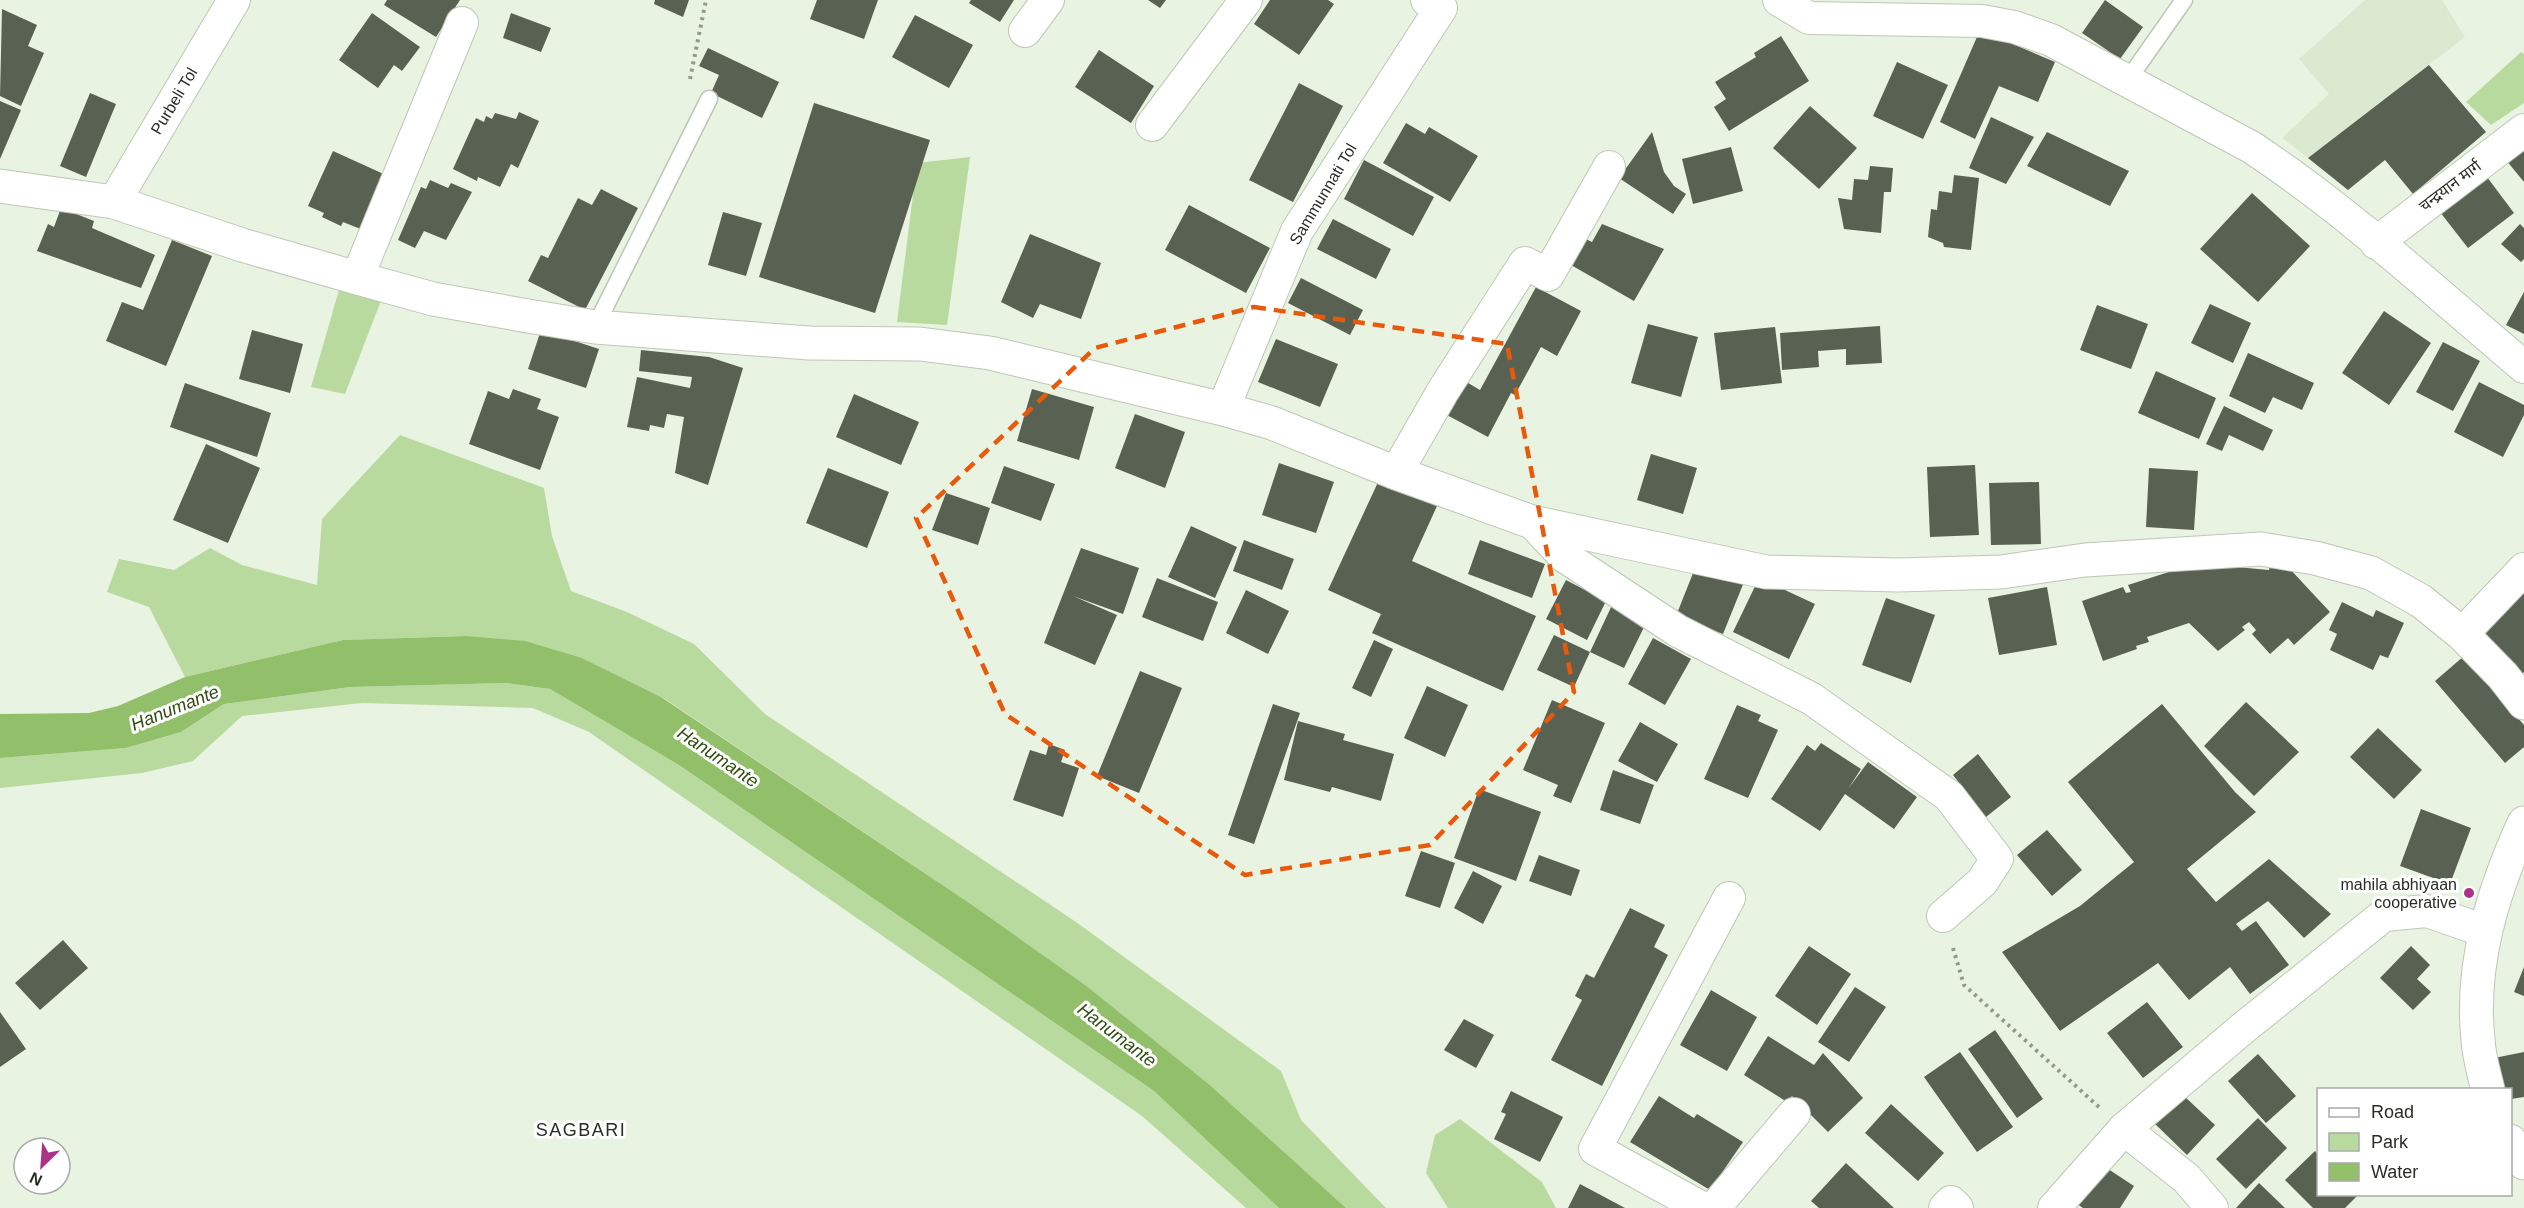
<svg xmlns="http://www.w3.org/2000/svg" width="2524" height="1208" viewBox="0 0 2524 1208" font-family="Helvetica,'Noto Sans Devanagari',sans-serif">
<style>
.built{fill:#dae9d0}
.green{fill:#b9da9f}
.water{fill:#92bf6a}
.building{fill:#596252}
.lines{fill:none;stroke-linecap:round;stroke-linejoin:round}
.lane-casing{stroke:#bcc7b5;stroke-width:19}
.street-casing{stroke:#bcc7b5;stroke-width:34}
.secondary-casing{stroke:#bcc7b5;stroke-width:35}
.path{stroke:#929a8d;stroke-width:4;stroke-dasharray:3 4.5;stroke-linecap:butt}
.lane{stroke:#fff;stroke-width:16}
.street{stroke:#fff;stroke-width:32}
.secondary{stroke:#fff;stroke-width:33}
.marked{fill:none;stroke:#e8590c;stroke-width:4.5;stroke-dasharray:12 8;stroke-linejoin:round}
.poi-dot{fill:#aa3287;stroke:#fff;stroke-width:2}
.labels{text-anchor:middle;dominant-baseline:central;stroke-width:6;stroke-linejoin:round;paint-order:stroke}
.street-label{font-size:16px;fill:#292d26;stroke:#fff}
.poi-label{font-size:16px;fill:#292d26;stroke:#fff;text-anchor:end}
.water-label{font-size:18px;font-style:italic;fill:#304d11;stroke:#fff}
.neighbourhood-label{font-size:18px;letter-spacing:1.5px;fill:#292d26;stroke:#fff}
</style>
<rect width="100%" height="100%" fill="#e9f3e1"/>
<path class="built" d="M2365,0H2442L2465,37L2308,158L2282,138L2329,94L2299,59Z"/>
<path class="green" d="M2521,52L2524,54V103L2491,125L2466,102Z
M970,157L947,325L897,322L917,163Z
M339,290L382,298L345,394L311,387Z
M400,435L544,488L552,536L571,591L627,612L694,644L765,714L1076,922L1281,1071L1301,1120L1386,1208H1346L1211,1086L962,898L665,699L582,658L466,636L343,640L185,677L149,607L107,592L119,559L174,570L210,548L242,565L317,585L322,519Z
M507,683L550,689L679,765L1154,1091L1279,1208H1246L1142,1116L589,732L533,708L362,703L242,716L193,761L142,773L0,788V758L126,748L181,732L224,704L350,687Z
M1460,1119L1542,1182L1556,1208H1448L1426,1173L1435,1135Z"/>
<path class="water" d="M466,636L525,641L582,658L661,697L962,898L1085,985L1211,1086L1346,1208H1279L1154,1091L679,765L550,689L507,683L350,687L224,704L181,732L126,748L0,758V714L89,713L118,706L185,677L343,640Z"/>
<path class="building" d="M387,0H460L436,37L384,5Z
M655,0H689L683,17L654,4Z
M817,0H878L864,39L810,19Z
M971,0H1014L1000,22L969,3Z
M1148,0H1166L1160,8Z
M1270,0H1328L1334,4L1299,55L1254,24Z
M2105,0L2143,27L2120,59L2082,33Z
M2,9L37,25L28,46L44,53L21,106L0,96Z
M372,13L420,47L402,71L394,65L378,88L339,60Z
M511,13L551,28L541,52L503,38Z
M915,15L973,45L949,88L892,57Z
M1980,30L2055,62L2038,102L1999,86L1975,139L1940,122Z
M1781,36L1809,81L1729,131L1714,107L1726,99L1715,82L1756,57L1754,53Z
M708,48L779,82L762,118L711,93L719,75L699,66Z
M1099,50L1154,86L1131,123L1075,87Z
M1897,62L1948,85L1923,139L1873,116Z
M2429,65L2486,132L2413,194L2385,160L2348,190L2308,158Z
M1299,83L1343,106L1293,202L1249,180Z
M90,93L116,104L86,177L60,166Z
M0,101L21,110L0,159Z
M814,103L930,140L875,313L759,277Z
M1810,106L1857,148L1819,189L1773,148Z
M519,112L539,121L518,168L511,164L500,187L478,177L477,181L453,169L476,118L484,122L486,116L492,119L495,113L516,119Z
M1991,117L2034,137L2006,184L1969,168Z
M1406,123L1425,134L1429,127L1478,156L1450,202L1383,163Z
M1652,132L1664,172L1674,186L1686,194L1673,214L1619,178Z
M2047,132L2129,171L2110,206L2027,166Z
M2524,145V182L2506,160Z
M1731,147L1743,191L1693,204L1682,159Z
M333,151L388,176L363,230L343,222L341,226L322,217L324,213L308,206Z
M1364,160L1434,197L1413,236L1344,199Z
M1870,166L1893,168L1891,192H1884L1881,233L1844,229L1838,198L1852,200L1854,179L1868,180Z
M1954,175L1979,178L1971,250L1944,247L1943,243L1928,237L1931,209L1937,210L1939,191L1952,193Z
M2487,177L2514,213L2468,248L2440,212Z
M430,180L448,188L451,183L472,192L446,240L424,231L415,248L398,240L421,187L426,189Z
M601,189L638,208L585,310L528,281L541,255L548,258L578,198L592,205Z
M2252,193L2310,246L2258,302L2200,249Z
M1189,205L1270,248L1246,293L1165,250Z
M61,208L94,221L92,228L155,255L141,288L37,251L48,224L54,227Z
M723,212L762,223L746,276L708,265Z
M1333,219L1391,249L1376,279L1317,249Z
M1602,224L1664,249L1634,301L1571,265L1586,239L1592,242Z
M2520,224L2524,228V259L2521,262L2501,244Z
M1030,234L1101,263L1081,319L1040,304L1033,318L1001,302Z
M172,240L212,256L166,366L106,341L122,302L143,310Z
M1301,278L1363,310L1350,335L1288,303Z
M1536,287L1581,311L1557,356L1541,347L1515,395L1511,393L1488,437L1445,414L1463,380L1480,390Z
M2524,292V334L2506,325Z
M2210,304L2251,323L2233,363L2191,343Z
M2097,305L2148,324L2131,369L2080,350Z
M2384,311L2431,343L2389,405L2342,373Z
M1648,324L1698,337L1681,397L1631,383Z
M1880,326L1882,363L1846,365V349L1818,351L1819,367L1782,370L1780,333Z
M1775,327L1782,383L1721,390L1714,333Z
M252,330L303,344L290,393L239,379Z
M541,330L599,349L586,388L528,369Z
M1276,339L1338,364L1320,407L1258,382Z
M2443,342L2480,361L2453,411L2416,392Z
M641,350L709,357L743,368L708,485L675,473L684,417L667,414L664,428L650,425L649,431L627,427L637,377L690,388L692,377L639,371Z
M2248,353L2314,383L2302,410L2273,397L2265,413L2229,396Z
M2156,371L2216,398L2199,439L2138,413Z
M2479,382L2524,405V415L2503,457L2454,432Z
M185,383L271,413L257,457L170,427Z
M513,389L541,399L537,409L559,417L540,470L469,444L488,391L509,399Z
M1032,389L1094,407L1079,460L1017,441Z
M854,394L919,422L901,465L836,437Z
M2224,406L2273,430L2263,451L2229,435L2222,451L2206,444Z
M1135,414L1185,432L1165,488L1115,468Z
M206,444L260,468L228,543L173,520Z
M1651,454L1697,468L1683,514L1637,500Z
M1279,463L1334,482L1316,533L1262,515Z
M1975,465L1979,535L1930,537L1927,467Z
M1004,466L1055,484L1041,521L991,503Z
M828,468L889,492L867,548L806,523Z
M2149,468L2198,471L2194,530L2146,527Z
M1379,480L1437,506L1412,561L1536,616L1503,691L1372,633L1381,614L1328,590Z
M2039,482L2041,544L1991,545L1989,483Z
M946,493L990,508L978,545L932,530Z
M1191,526L1237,547L1215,598L1168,577Z
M1244,540L1294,559L1282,590L1233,571Z
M1480,540L1545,564L1532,598L1468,574Z
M1081,548L1139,568L1123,614L1073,596L1117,615L1095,665L1044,643Z
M1697,563L1744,582L1723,634L1676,616Z
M2270,564L2289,568L2330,612L2294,645L2288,638L2270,654L2252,634L2256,630L2249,622L2242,627L2245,630L2218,651L2189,623L2147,637L2149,642L2136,646L2137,649L2103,661L2082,601L2123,587L2126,593L2131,592L2128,585L2172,571L2236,567L2269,570Z
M1157,578L1218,602L1203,641L1142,617Z
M1759,578L1815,604L1789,659L1733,632Z
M1566,580L1606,601L1587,640L1546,619Z
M2047,587L2057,645L1999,655L1988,598Z
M2524,588V672L2519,677L2477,630Z
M1246,590L1289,611L1268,654L1226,633Z
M1886,598L1935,615L1911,683L1862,665Z
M2342,602L2373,617L2376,610L2404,623L2388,658L2380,655L2373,670L2330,650L2337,634L2329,630Z
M1613,603L1648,619L1624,668L1590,652Z
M1554,635L1590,652L1574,687L1537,670Z
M1653,638L1691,659L1665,705L1628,684Z
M1374,640L1393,649L1371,697L1352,688Z
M2464,656L2524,725V747L2505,763L2435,681Z
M1140,671L1182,688L1139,793L1097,776Z
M1427,686L1468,705L1445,757L1404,738Z
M1552,700L1605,723L1571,803L1553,796L1558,785L1523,770Z
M2246,702L2299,752L2254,796L2204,746Z
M1273,704L1300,713L1254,844L1228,835Z
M2162,704L2235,792L2256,812L2187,869L2216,902L2269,859L2331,914L2304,938L2268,901L2236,924L2242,931L2256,921L2289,965L2250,994L2230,967L2189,1000L2158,963L2060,1031L2002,952L2080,906L2134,862L2068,782Z
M1737,705L1761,715L1758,721L1778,730L1748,798L1704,779Z
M1298,721L1345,734L1343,740L1394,754L1381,801L1332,787L1330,792L1284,780Z
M1640,722L1678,744L1657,782L1618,761Z
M2378,728L2422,770L2394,799L2350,757Z
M1821,743L1861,769L1848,789L1868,762L1917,797L1894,829L1845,794L1820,831L1771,799L1807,745L1815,751Z
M1049,744L1065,750L1061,762L1079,768L1063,817L1013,800L1030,750L1046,755Z
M1978,754L2011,797L1986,817L1953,775Z
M1613,770L1654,785L1640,824L1600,810Z
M1479,789L1541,812L1516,881L1454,858Z
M2421,809L2471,828L2450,884L2400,866Z
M2047,830L2082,870L2052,896L2017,855Z
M1421,851L1455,863L1440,908L1405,896Z
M1539,855L1580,870L1571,896L1529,881Z
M1473,871L1502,886L1483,924L1454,908Z
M1630,908L1665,925L1654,947L1668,955L1602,1086L1551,1060L1582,1000L1575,996L1586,974L1594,978Z
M63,940L88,968L40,1010L15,983Z
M1809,946L1851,974L1817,1025L1775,996Z
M2411,946L2430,965L2417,979L2431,992L2413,1010L2380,978Z
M2524,967V996L2514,992Z
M1855,987L1886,1007L1849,1062L1818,1042Z
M1711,990L1757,1017L1727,1071L1680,1045Z
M2147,1002L2183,1047L2143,1078L2107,1033Z
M0,1012L26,1049L0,1067Z
M1464,1019L1494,1035L1476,1068L1444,1050Z
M1995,1030L2043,1099L2017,1118L1968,1049Z
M1768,1036L1814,1065L1823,1053L1863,1098L1828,1132L1792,1096L1787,1102L1744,1075Z
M1960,1052L2013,1127L1977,1152L1924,1077Z
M2524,1052V1097L2511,1099V1089H2500L2494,1058Z
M2258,1054L2296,1096L2266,1123L2228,1081Z
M1511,1091L1563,1117L1540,1162L1494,1139L1506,1114L1501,1112Z
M1659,1096L1694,1118L1697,1114L1743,1142L1710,1190L1630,1142Z
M2184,1096L2215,1125L2187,1155L2151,1120L2165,1106L2170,1111Z
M1891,1104L1944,1153L1918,1181L1865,1133Z
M2258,1118L2287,1148L2246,1189L2216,1159Z
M2315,1151L2318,1155V1194H2359L2345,1208H2313L2285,1180Z
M1846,1163L1894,1208H1819L1811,1201Z
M2099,1163L2134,1186L2120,1208H2083L2074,1202Z
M2259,1183L2285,1208H2236Z
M1580,1184L1625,1208H1568Z"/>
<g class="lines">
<defs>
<path id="lane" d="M2127,81L2184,0
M595,327L709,99"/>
<path id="street" d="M1779,0L1809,18L1982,21L2014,27L2051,40L2251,147C2348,211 2435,292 2524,367
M1025,31L1048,0
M1152,125L1246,0
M114,202L234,0
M2376,243L2524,130
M357,278L462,23
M1223,409L1297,231L1441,8L1427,0
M1396,473L1443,391L1525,263L1548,275L1609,167
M1532,522L1564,556L1678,631L1812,699L1949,796L1997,859L1982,882L1943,916
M2462,634L2524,569
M2124,1129L2187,1179L2212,1208
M1702,1208L1595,1149L1729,898
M1714,1208L1794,1114
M1945,1208L1951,1202L1957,1208
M2054,1208L2124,1129L2242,1029L2384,915L2427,911L2485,931"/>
<path id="secondary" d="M0,186L114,202L242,245L357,278L433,299L522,315L595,327L809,343L920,344L990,353L1223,409L1272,423L1396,473L1532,522L1766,572L1898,575L2001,572L2085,560L2261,549L2315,558L2371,573L2421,601L2462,634L2503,676L2524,703
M2488,1090C2484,1073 2479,1057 2478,1040C2470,964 2493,891 2524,823
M2510,1141L2524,1163"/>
</defs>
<use href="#lane" class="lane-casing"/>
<use href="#street" class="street-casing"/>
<use href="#secondary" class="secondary-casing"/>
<path class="path" d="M690,79L706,0
M1953,948L1964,985L2099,1107"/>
<use href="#lane" class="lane"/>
<use href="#street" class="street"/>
<use href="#secondary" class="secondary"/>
</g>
<path class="marked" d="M1254,307L1507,344L1574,692L1430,845L1245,875L1005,714L916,518L1095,348Z"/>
<circle class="poi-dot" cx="2469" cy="893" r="6"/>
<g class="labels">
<g class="street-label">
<text transform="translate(174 101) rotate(-59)">Purbeli Tol</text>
<text transform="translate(2450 186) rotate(-37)">चन्द्र‌यान मार्ग</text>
<text transform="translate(1323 194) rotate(-59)">Sammunnati Tol</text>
</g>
<g class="poi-label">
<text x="2457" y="884">mahila abhiyaan<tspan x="2457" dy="18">cooperative</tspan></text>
</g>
<g class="water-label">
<text transform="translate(175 708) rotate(-22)">Hanumante</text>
<text transform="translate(718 757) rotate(34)">Hanumante</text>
<text transform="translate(1117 1035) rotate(37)">Hanumante</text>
</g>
<g class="neighbourhood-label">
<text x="581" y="1130">SAGBARI</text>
</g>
</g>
<rect x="2317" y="1088" width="195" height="108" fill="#ffffff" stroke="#a9aba8" stroke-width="1.5"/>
<rect x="2329" y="1108" width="30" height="9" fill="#ffffff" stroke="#a9aba8" stroke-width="1.5"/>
<text x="2371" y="1118" font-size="18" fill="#292d26">Road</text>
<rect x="2329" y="1133" width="30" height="18" fill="#b9da9f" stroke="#a9aba8" stroke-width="1.5"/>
<text x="2371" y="1148" font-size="18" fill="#292d26">Park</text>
<rect x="2329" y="1163" width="30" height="18" fill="#92bf6a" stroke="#a9aba8" stroke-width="1.5"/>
<text x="2371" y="1178" font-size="18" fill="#292d26">Water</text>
<g transform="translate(42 1166) rotate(205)"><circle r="28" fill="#ffffff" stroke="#a9aba8" stroke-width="1.5"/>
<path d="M0-4.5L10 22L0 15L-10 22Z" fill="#aa3287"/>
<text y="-9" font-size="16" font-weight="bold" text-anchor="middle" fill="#292d26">N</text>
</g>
</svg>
